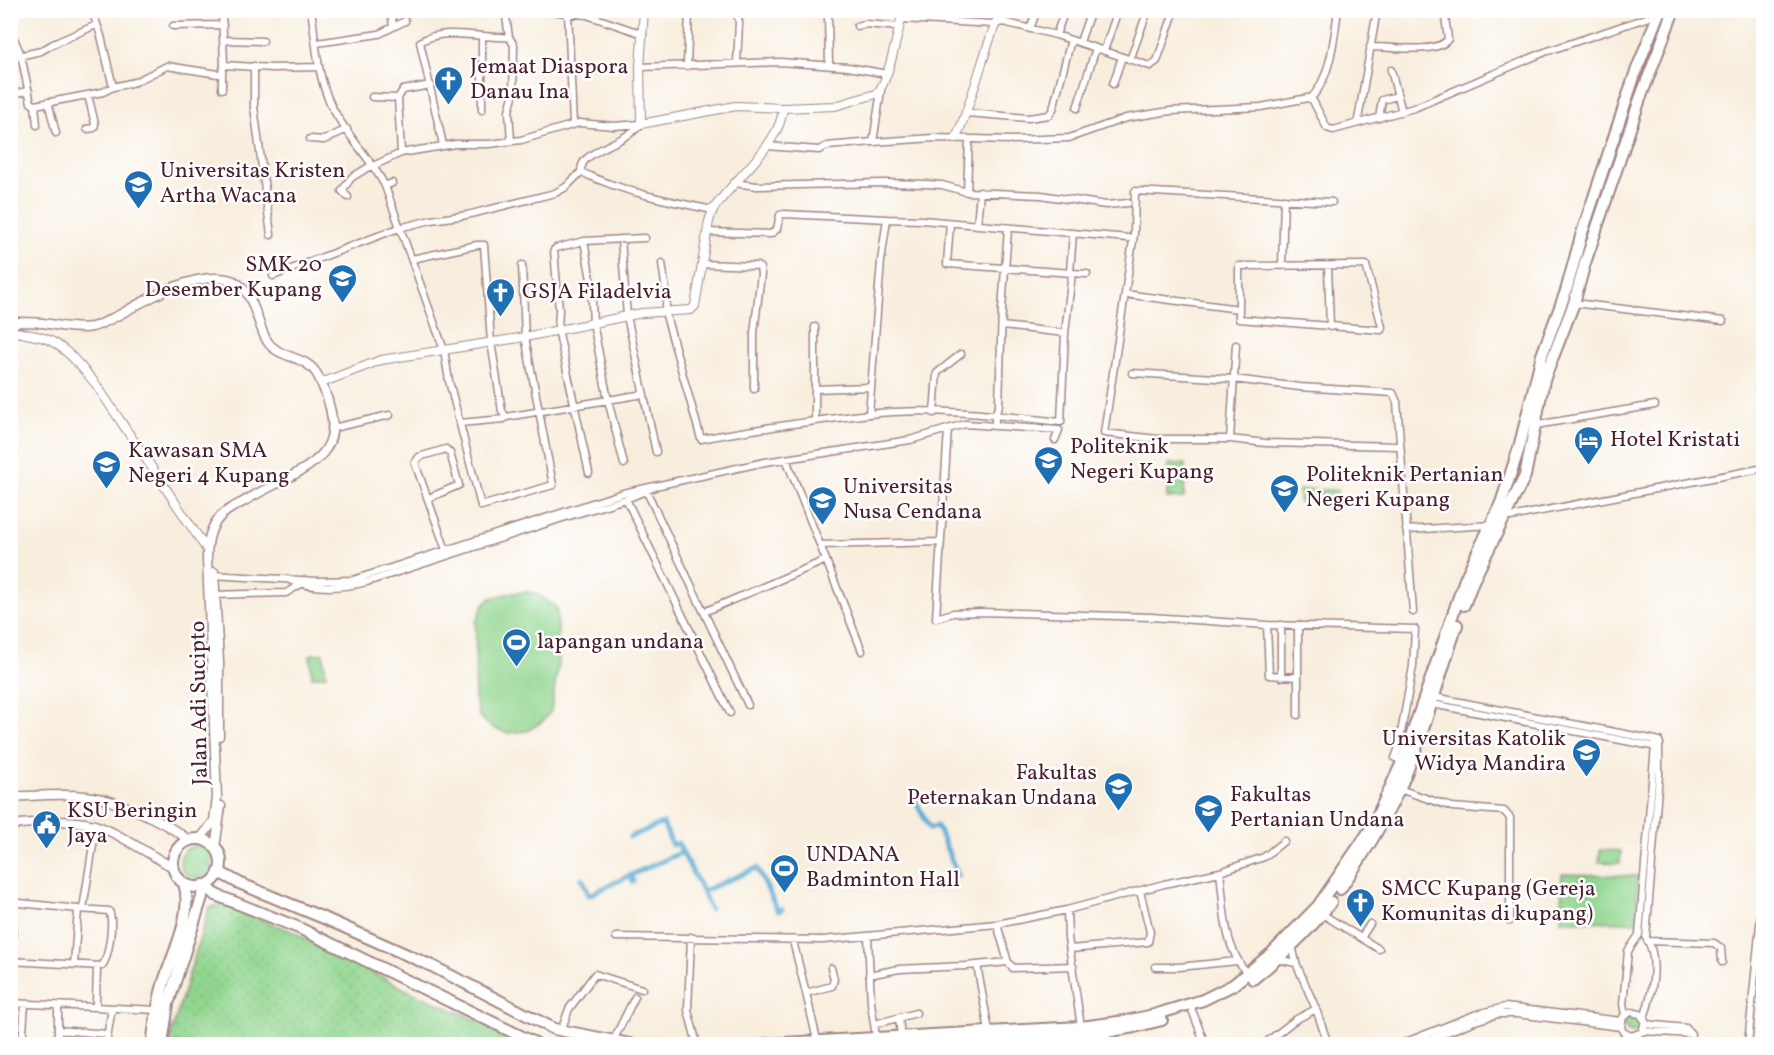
<svg xmlns="http://www.w3.org/2000/svg" width="1774" height="1055" viewBox="0 0 1774 1055" font-family="Vollkorn,serif">
<style>
.grass{fill:url(#grass-dots);stroke:#6d7a5c;stroke-width:1.5}
.park{fill:url(#park-tufts);stroke:#6d7a5c;stroke-width:1.5}
.garden{fill:#90d58e;stroke:#6d7a5c;stroke-width:1.5}
.lines{fill:none;stroke-linecap:round;stroke-linejoin:round}
.canal{stroke:#58abd3;stroke-width:5}
.minor-casing{stroke:#a18684;stroke-width:9}
.tertiary-casing{stroke:#a18684;stroke-width:10}
.secondary-casing{stroke:#a18684;stroke-width:11}
.trunk-casing{stroke:#a18684;stroke-width:14}
.minor{stroke:#fff;stroke-width:6}
.tertiary{stroke:#fff;stroke-width:8}
.secondary{stroke:#fff;stroke-width:8}
.trunk{stroke:#fff;stroke-width:10}
.labels{text-anchor:middle;dominant-baseline:central;stroke-width:5;stroke-linejoin:round;paint-order:stroke}
.poi-label{font-size:22px;fill:#4a1f2b;stroke:#fff;text-anchor:start}
.street-label{font-size:22px;fill:#4a1f2b;stroke:#fff}
</style>
<defs>
<pattern id="grass-dots" width="8" height="8" patternUnits="userSpaceOnUse" patternTransform="scale(1.5)"><rect width="8" height="8" fill="#90d58e"/><path d="M2 2h.1M6 6h.1" fill="none" stroke="#7eb67b" stroke-width="1.8" stroke-linecap="round"/></pattern>
<pattern id="park-tufts" width="24" height="20" patternUnits="userSpaceOnUse" patternTransform="scale(1.5)"><rect width="24" height="20" fill="#90d58e"/><path d="M3 7l-1-3M5 7V3M7 7l1-3M15 17l-1-3M17 17v-4M19 17l1-3" fill="none" stroke="#7eb67b"/></pattern>
</defs>
<rect width="100%" height="100%" fill="#fff"/>
<filter id="ink" filterUnits="userSpaceOnUse"><feTurbulence type="fractalNoise" baseFrequency=".0167" numOctaves="2"/><feDisplacementMap in="SourceGraphic" scale="12" xChannelSelector="R" yChannelSelector="G"/><feConvolveMatrix kernelMatrix="1 2 1 2 8 2 1 2 1" color-interpolation-filters="sRGB"/></filter>
<filter id="wash" filterUnits="userSpaceOnUse"><feTurbulence type="fractalNoise" baseFrequency=".008" numOctaves="4" result="noise"/><feDisplacementMap in="SourceGraphic" scale="24" xChannelSelector="R" yChannelSelector="G"/><feGaussianBlur stdDeviation="1.35" result="paint"/><feColorMatrix in="noise" values="0 0 0 0 0 0 0 0 0 0 0 0 0 0 0 0 0 1.4 0 .05"/><feComposite in="paint" operator="in"/></filter>
<g filter="url(#wash)">
<rect width="100%" height="100%" fill="#f8eede"/>
<path class="grass" d="M220,904L289,930L405,989L493,1027L524,1044H170L173,1027L209,908Z"/>
<path class="park" d="M180 862a16 16 0 1 1 32 0a16 16 0 1 1-32 0Z"/>
<path class="garden" d="M1168,464H1185L1184,498H1167Z
M1299,490H1317L1316,503L1299,502Z
M1320,490H1337V503H1320Z
M528,592L538,594L557,608L559,660L551,711L542,722L527,731L507,733L491,727L479,716L475,698L476,622L483,606L491,598L511,593Z
M323,653L326,675L312,677L310,655Z
M1600,850L1621,851L1620,863L1599,862Z
M1562,874L1638,876L1636,922L1561,921Z
M1624 1024a9 9 0 1 1 18 0a9 9 0 1 1-18 0Z"/>
<g class="lines">
<path class="canal" d="M914,798L930,829L937,826L958,875
M630,837L663,823L672,845L678,843C688,865 701,886 710,909
M582,878L589,895L631,875
M633,882L631,875L682,852
M703,891L757,868L778,911L782,909"/>
</g>
</g>
<g filter="url(#ink)">
<g class="lines">
<defs>
<path id="minor" d="M92,10L101,36L113,87
M222,10L224,65L273,68L319,67
M311,10C316,41 317,77 331,105C345,134 370,157 385,186L392,183
M391,10L393,27
M505,10L509,37L514,45L513,96L509,111L511,141
M539,10L587,15L643,34
M736,10L739,22L737,63
M568,13L573,124
M828,14L829,65
M901,19L995,24L1003,22L1056,35L1150,66L1157,61L1172,18L1171,13L1168,10
M173,26L223,25
M857,26L866,24L899,27
M10,29L21,55L31,103L35,105L103,92L113,87L135,82L167,66L218,74L222,73L224,65
M1030,29L1037,10
M1056,35L1065,10
M482,37V110
M224,40L263,41
M1080,42L1091,10
M317,43L379,34L405,21
M1370,47C1388,46 1438,55 1448,39L1444,10
M1104,51L1118,10
M10,58L41,51L53,44L96,25
M1130,60L1148,10
M254,66V107L271,235
M687,66L689,10
M640,67L780,62L848,67L887,74
M1391,70L1402,112
M1113,84L1122,57
M222,89V73
M881,91L873,142L934,138L1012,140L1069,138L1126,118L1170,111L1261,107L1308,98L1312,99L1327,128L1333,130L1414,108L1545,52L1658,14
M10,94L29,91
M372,97L398,98L401,153L373,166
M398,98L403,90L431,85
M1310,99C1331,79 1334,38 1338,10
M48,102L56,133
M35,105L37,125
M1077,108L1096,48
M967,113L1028,118L1049,115L1053,109L1071,40
M1379,118L1382,100L1397,96
M1359,123L1358,120L1377,10
M641,124C626,141 602,145 586,159C582,163 581,167 581,172C623,192 668,201 713,210
M87,129L94,128L95,124L88,95
M310,139L324,140L347,129
M443,145L420,42C445,26 481,39 509,37
M767,146L819,150L827,146L873,142
M401,153L455,144H489L521,140L579,123L614,126L641,124
M734,183L757,186L883,183L927,184L942,185L967,192L1041,195L1106,205L1128,203
M385,186L444,350L449,381L481,506L553,485L525,337L522,265
M967,192L969,139
M348,197L342,191L351,178L372,165
M1332,202L1135,191L1134,234L1104,433L1157,439H1230L1266,443L1399,446
M950,223L947,264L1087,274
M977,225L980,192
M707,232L771,234L777,229L780,215L784,214L887,219
M621,239L627,316L656,452
M584,241L591,280L593,323L608,400L624,464
M412,259L477,245H484L491,342L502,411L506,417L644,394
M662,263L667,298L665,312L701,439C757,428 813,421 869,414C930,407 999,415 1061,422L1065,333L1072,273
M702,264L757,266L760,268L761,274L754,333V389
M1282,266L1284,199
M1328,266L1330,327
M1070,272L1073,233
M273,276L399,228L431,220L467,215L555,193L566,187L581,172
M1125,294L1239,309V266L1366,265L1382,327L1381,330L1239,319V309
M1574,303L1723,321
M1002,326L1065,333
M815,327V421
M1132,373L1233,379L1300,387L1393,393L1397,402L1413,612
M815,389L871,387
M1759,390L1764,414
M934,413L937,373L961,354
M869,414L881,261L887,219L922,220L1128,238
M460,423L504,419L506,417
M1536,425L1655,405
M995,426V415L999,405L1002,309L1008,229
M333,428L390,415
M948,429L936,618L953,613L982,612L1151,617L1267,625L1415,629L1413,666L1398,750L1395,758L1403,760
M1230,439L1236,345
M786,459L862,651
M589,473L558,329L559,310L554,250L556,248L584,241L645,238
M645,488L748,705
M429,498L459,485L450,453L446,449L419,457L415,463L447,553
M626,499L730,713
M1505,518L1764,468
M1406,530L1491,525
M820,545L940,542
M212,575L318,581L353,580L623,493L765,462L910,440L965,424L1059,430L1055,440
M291,581C315,589 343,588 367,582L566,517L626,499L655,487
M212,595L286,593L301,584
M704,612L826,560
M1267,625L1269,675L1298,677
M1281,625V677
M1298,625V715
M1434,697L1656,740
M1432,704L1657,747L1660,744L1659,741H1655L1654,746
M1399,789L1452,807L1504,811L1510,818V921
M1220,872C1225,911 1222,942 1247,974
M10,902L78,909
M83,909L96,826
M1067,910L1068,938L1081,1027
M1322,914L1379,949
M997,924L1008,962L1013,968L1073,966
M616,937L823,940L997,924L1067,910L1164,884L1220,872L1264,857L1284,841
M691,937L688,1010L697,1044
M868,937L871,1003L876,1037
M1361,938L1370,924
M793,941L806,993
M1648,941L1714,943L1721,948L1722,962
M1292,945L1296,963L1316,1009L1328,1044
M1070,949L1148,942L1150,932L1140,891
M1277,959L1296,963
M10,961L102,966C109,957 114,921 109,911L78,909L74,965
M12,961L13,902
M977,965L989,1031
M1155,967H1179L1237,961
M869,975L899,969L966,966L1008,962
M10,1003L157,1010
M96,1003L97,967
M1192,1010L1205,1044
M1625,1015L1623,1004L1628,951L1639,935L1655,746
M899,1018L901,1036
M1644,1018C1652,996 1660,958 1646,938L1659,775V746
M875,1024L916,1013
M58,1030L108,1034
M561,1031L569,1009L595,974L642,989
M1643,1031L1691,1034L1686,1028L1645,1024
M1089,1035L1092,1044
M817,1040L806,993L832,986L834,979L831,968
M613,1041L635,997
M22,1044L25,1004
M58,1044V1006
M106,1044L112,1008
M1264,1044L1295,1020L1316,1009
M1401,1044L1477,1014L1505,1007L1621,1021
M1418,1044L1472,1022L1498,1014H1517L1621,1027L1623,1032L1631,1036L1642,1032L1645,1021L1640,1014L1631,1012L1623,1017L1621,1027
M1636,1044L1638,1035
M1748,1044L1764,884"/>
<path id="tertiary" d="M644,10L640,67L641,124L736,106L783,108L835,106L876,94C888,86 899,27 903,10
M956,138C974,97 983,52 1001,10
M10,331C22,333 33,335 44,338C65,345 81,367 95,383L207,550
M321,383L381,360L525,337L642,313L691,310L695,306L709,221L713,210C733,179 781,145 783,108"/>
<path id="secondary" d="M10,322C21,322 32,322 42,323C58,325 76,330 92,327C101,325 108,320 117,316C146,300 192,272 227,279C254,284 255,321 267,341C279,360 307,354 318,376C360,463 303,465 243,502C235,506 226,510 220,517C209,528 207,544 207,559L217,797L214,821L200,839
M214,572L219,662V736
M10,797C35,796 61,793 86,796C119,800 162,820 189,840
M10,825C36,823 65,818 90,824C114,829 150,856 173,867
M215,848L221,806"/>
<path id="trunk" d="M1464,605L1473,581L1525,476L1544,380L1574,303L1585,263L1640,99L1674,10
M173 863a24 24 0 1 1 48 0a24 24 0 1 1-48 0Z
M219,872L239,883L326,919L432,966L554,1029L630,1044
M205,885L216,895L299,928L537,1044
M1340,889C1362,858 1382,825 1399,790C1423,737 1438,681 1457,625
M1253,979C1281,956 1309,932 1331,902
M152,1044C155,1025 157,1005 163,985C172,954 194,916 184,883
M162,1044L168,1004L202,897L203,885
M764,1044L1081,1027L1126,1021L1154,1015L1203,1000L1233,985L1272,953L1318,906L1372,827L1403,760L1465,579L1501,503L1519,448L1542,355L1566,291L1581,236L1635,74L1660,10
M891,1044L1089,1035L1134,1027L1162,1020"/>
</defs>
<use href="#minor" class="minor-casing"/>
<use href="#tertiary" class="tertiary-casing"/>
<use href="#secondary" class="secondary-casing"/>
<use href="#trunk" class="trunk-casing"/>
<use href="#minor" class="minor"/>
<use href="#tertiary" class="tertiary"/>
<use href="#secondary" class="secondary"/>
<use href="#trunk" class="trunk"/>
</g>
</g>
<defs>
<symbol id="church-pin" viewBox="-11 -11 22 30"><path d="M0 17L-7.5 6A9.5 9.5 0 1 1 7.5 6Z" fill="#1f6fb2" stroke="#fff"/><path d="M-1.2-6h2.4v3.5h3.3v2.4h-3.3V6h-2.4V-.1h-3.3v-2.4h3.3Z" fill="#fff"/></symbol>
<symbol id="university-pin" viewBox="-11 -11 22 30"><path d="M0 17L-7.5 6A9.5 9.5 0 1 1 7.5 6Z" fill="#1f6fb2" stroke="#fff"/><path d="M0-5L7-2L0 1L-7-2ZM-4 1L0 2.5L4 1V4Q0 6-4 4Z" fill="#fff"/></symbol>
<symbol id="school-pin" viewBox="-11 -11 22 30"><path d="M0 17L-7.5 6A9.5 9.5 0 1 1 7.5 6Z" fill="#1f6fb2" stroke="#fff"/><path d="M0-5L7-2L0 1L-7-2ZM-4 1L0 2.5L4 1V4Q0 6-4 4Z" fill="#fff"/></symbol>
<symbol id="hotel-pin" viewBox="-11 -11 22 30"><path d="M0 17L-7.5 6A9.5 9.5 0 1 1 7.5 6Z" fill="#1f6fb2" stroke="#fff"/><path d="M-6-4.5h1.5V1H6V5H4.5V3h-9V5H-6ZM-4 0a1.8 1.8 0 1 1 3.6 0ZM.5 0V-2.5h3Q6-2.5 6 0Z" fill="#fff"/></symbol>
<symbol id="stadium-pin" viewBox="-11 -11 22 30"><path d="M0 17L-7.5 6A9.5 9.5 0 1 1 7.5 6Z" fill="#1f6fb2" stroke="#fff"/><path d="M0-5a6.5 5 0 1 0 0 10a6.5 5 0 1 0 0-10ZM-3.5-1.8h7v3.6h-7Z" fill="#fff"/></symbol>
<symbol id="civic-pin" viewBox="-11 -11 22 30"><path d="M0 17L-7.5 6A9.5 9.5 0 1 1 7.5 6Z" fill="#1f6fb2" stroke="#fff"/><path d="M-.6-6.5H3V-4.5H.6V-3L4-1V1h2V6H-6V1h2V-1L-.6-3ZM-1.2 2.5V6h2.4V2.5Z" fill="#fff"/></symbol>
</defs>
<g fill-rule="evenodd">
<use href="#church-pin" x="432" y="64" width="33" height="45"/>
<use href="#university-pin" x="122" y="168" width="33" height="45"/>
<use href="#school-pin" x="326" y="262" width="33" height="45"/>
<use href="#church-pin" x="484" y="276" width="33" height="45"/>
<use href="#hotel-pin" x="1572" y="424" width="33" height="45"/>
<use href="#university-pin" x="1032" y="444" width="33" height="45"/>
<use href="#school-pin" x="90" y="448" width="33" height="45"/>
<use href="#university-pin" x="1268" y="472" width="33" height="45"/>
<use href="#university-pin" x="806" y="484" width="33" height="45"/>
<use href="#stadium-pin" x="500" y="626" width="33" height="45"/>
<use href="#university-pin" x="1570" y="736" width="33" height="45"/>
<use href="#university-pin" x="1102" y="770" width="33" height="45"/>
<use href="#university-pin" x="1192" y="792" width="33" height="45"/>
<use href="#civic-pin" x="30" y="808" width="33" height="45"/>
<use href="#stadium-pin" x="768" y="852" width="33" height="45"/>
<use href="#church-pin" x="1344" y="886" width="33" height="45"/>
</g>
<g class="labels">
<g class="poi-label">
<text x="470" y="67">Jemaat Diaspora<tspan x="470" dy="25">Danau Ina</tspan></text>
<text x="160" y="171">Universitas Kristen<tspan x="160" dy="25">Artha Wacana</tspan></text>
<text x="322" y="265" text-anchor="end">SMK 20<tspan x="322" dy="25">Desember Kupang</tspan></text>
<text x="522" y="292">GSJA Filadelvia</text>
<text x="1610" y="440">Hotel Kristati</text>
<text x="1070" y="447">Politeknik<tspan x="1070" dy="25">Negeri Kupang</tspan></text>
<text x="128" y="451">Kawasan SMA<tspan x="128" dy="25">Negeri 4 Kupang</tspan></text>
<text x="1306" y="475">Politeknik Pertanian<tspan x="1306" dy="25">Negeri Kupang</tspan></text>
<text x="843" y="487">Universitas<tspan x="843" dy="25">Nusa Cendana</tspan></text>
<text x="537" y="642">lapangan undana</text>
<text x="1566" y="739" text-anchor="end">Universitas Katolik<tspan x="1566" dy="25">Widya Mandira</tspan></text>
<text x="1097" y="773" text-anchor="end">Fakultas<tspan x="1097" dy="25">Peternakan Undana</tspan></text>
<text x="1230" y="795">Fakultas<tspan x="1230" dy="25">Pertanian Undana</tspan></text>
<text x="67" y="811">KSU Beringin<tspan x="67" dy="25">Jaya</tspan></text>
<text x="806" y="855">UNDANA<tspan x="806" dy="25">Badminton Hall</tspan></text>
<text x="1381" y="889">SMCC Kupang (Gereja<tspan x="1381" dy="25">Komunitas di kupang)</tspan></text>
</g>
<g class="street-label">
<text transform="translate(200 703) rotate(-91)">Jalan Adi Sucipto</text>
</g>
</g>
<rect width="1774" height="1055" fill="none" stroke="#fff" stroke-width="36"/>
</svg>
